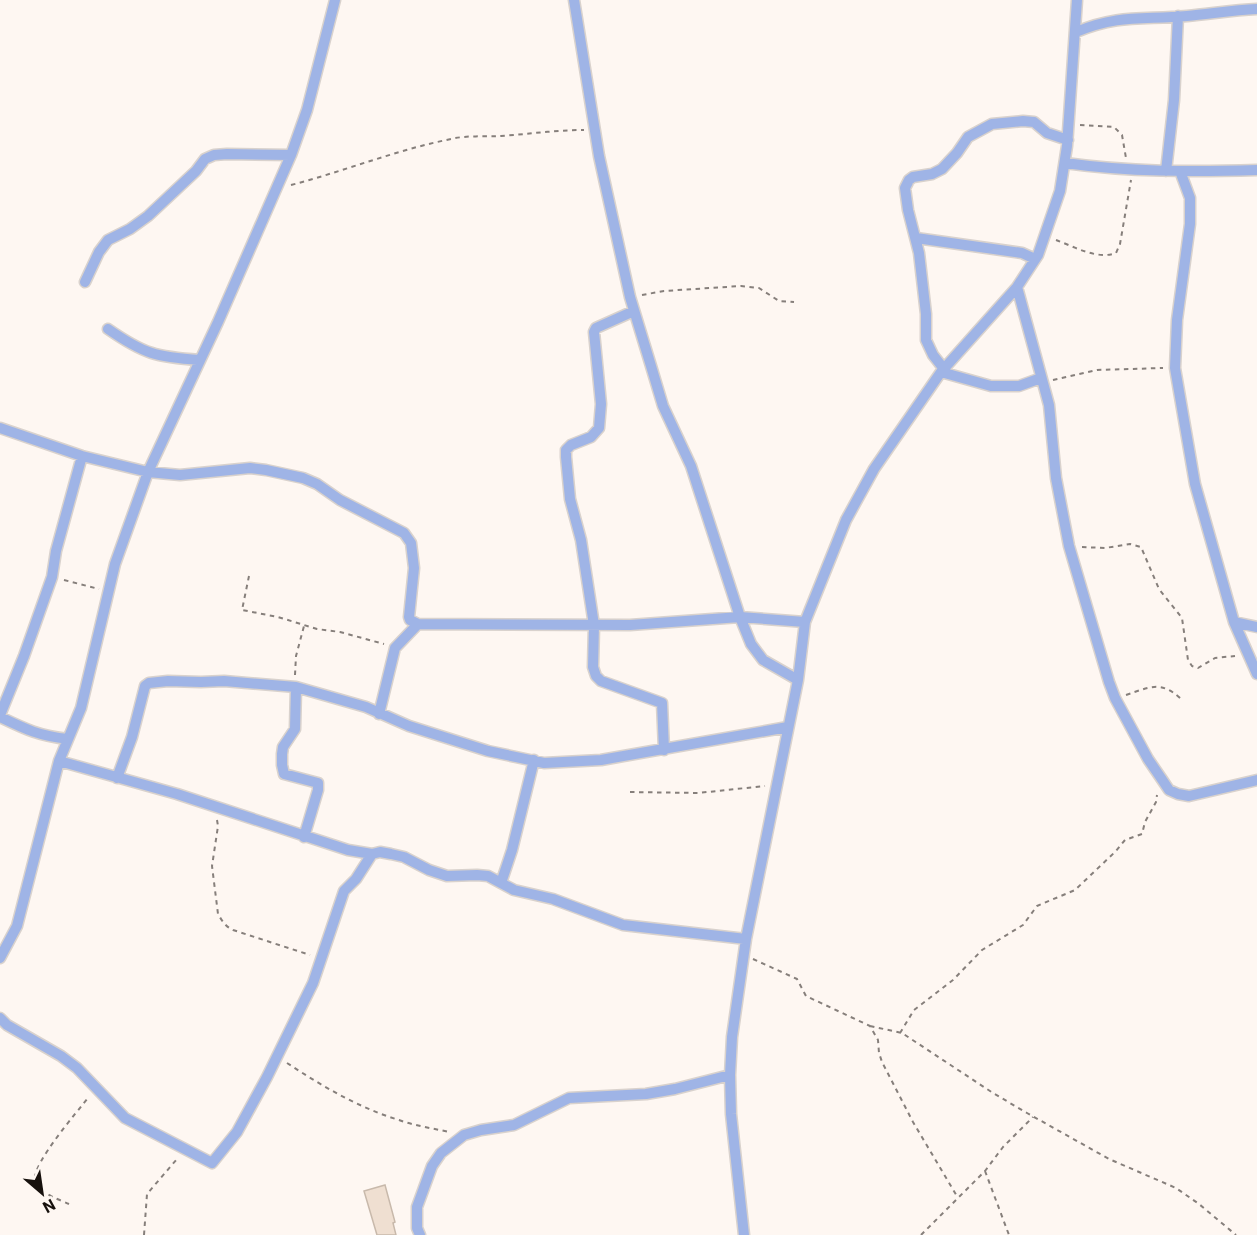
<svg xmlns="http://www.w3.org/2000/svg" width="1257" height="1235" viewBox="0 0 1257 1235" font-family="Roboto,sans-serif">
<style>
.building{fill:#efdfd1;stroke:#c8b9ab;stroke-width:1.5}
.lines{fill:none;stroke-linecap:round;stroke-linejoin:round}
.street-casing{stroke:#d9d2cd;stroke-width:13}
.path{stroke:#867f7b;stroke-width:2;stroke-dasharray:4.5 4.5;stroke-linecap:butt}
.street{stroke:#9fb4e6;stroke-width:10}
</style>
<rect width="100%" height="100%" fill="#fef7f2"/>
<path class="building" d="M385,1185L395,1222L393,1223L396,1235H377L364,1191Z"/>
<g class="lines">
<defs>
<path id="street" d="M574,0L599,156L630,297L651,366L663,406L691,466L740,617L751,644L763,660L798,680
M1076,32C1119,14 1143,20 1187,16C1210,14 1233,10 1257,9
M1065,163C1129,172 1193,172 1257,170
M1166,171L1174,100L1178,16
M1180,171L1190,198V224L1177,320L1175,368L1195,484L1234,622L1257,674
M916,238L1022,253L1035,259
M85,282L99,252L108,240L130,229L148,216L196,171L205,159L214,155L227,154L291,155
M1017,287L1049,405L1056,478L1069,546L1109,682L1115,698L1148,759L1163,781L1169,790L1178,794L1189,796L1257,780
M634,311L596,328L594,332L601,404L599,428L591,437L571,445L566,450V457L570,499L581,540L594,625L593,667L596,676L601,681L662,703L664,750
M108,329C144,354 156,357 200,360
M944,369L933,355L926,340V314L919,253L908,210L905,188L909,180L913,177L932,174L942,169L957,153L968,137L992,124L1023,121L1034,122L1047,133L1068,140
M941,372L991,386H1019L1041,378
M0,428L82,456L148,472L180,475L250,468L266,470L303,478L317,484L340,500L404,533L411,543L414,568L409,617L410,620L418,624L630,625L740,617L805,622
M1234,622L1257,627
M296,687L295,729L283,747L282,754V765L284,774L318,783V790L304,837
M379,714L395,648L418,624
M0,715L24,656L52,577L56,551L82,456
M0,717C25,729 39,736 68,739
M59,761L177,794L348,850L372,854L380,852L391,854L404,857L429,870L447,876L477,875L488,876L514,890L553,899L623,925L746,939
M117,778L132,737L145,686L149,683L168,681L201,682L224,681L296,687L366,707L409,726L488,751L544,763L601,760L788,727
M501,883L512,850L534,760
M0,958L17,926L59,761L81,708L115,564L148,472L218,322L291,155L307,110L335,0
M0,1018L7,1025L61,1056L77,1068L125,1118L212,1163L237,1132L267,1077L313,983L344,891L356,879L372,854
M420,1235L417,1228V1207L432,1166L441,1153L464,1135L481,1130L514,1125L569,1098L646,1094L675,1089L730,1075
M744,1235L731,1114L730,1075L732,1037L746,939L798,680L805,622L846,520L874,469L941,372L1017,287L1038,255L1060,191L1067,146L1077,0"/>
</defs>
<use href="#street" class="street-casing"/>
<path class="path" d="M1080,125L1114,127L1122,135L1126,158
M291,185C345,171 396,150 451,139C467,135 485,137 501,136C529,134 556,130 584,130
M1056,240C1075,247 1097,260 1116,253L1120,244L1131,180
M642,295L664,291L741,286L759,288L779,301L794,302
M1053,380L1097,370L1163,368
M1082,547L1105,548L1130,544L1141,547L1159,589L1182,618L1188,660L1192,666L1198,668L1215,658L1235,656
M249,576L242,610L278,617L317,629L340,632L384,644
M64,580L99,589
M295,675L296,656L304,626
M1126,695C1150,687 1161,680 1181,699
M630,792L698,793L765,786
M217,820L218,826L212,866L218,914C222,921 226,927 233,930L310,955
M753,959L797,979L806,996L870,1026L878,1040L879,1053L882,1062L913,1122L958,1198
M870,1026L902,1033L993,1093L1027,1113L1109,1159L1176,1188L1199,1204L1236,1235
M900,1033L914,1010L953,980L982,950L1023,925L1037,906L1075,890L1116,851L1125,840L1142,834L1145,822L1156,802L1157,795
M287,1063C322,1086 359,1108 399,1120C415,1126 432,1128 449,1132
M985,1171L1009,1235
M69,1204C58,1199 38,1193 35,1180C32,1164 77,1112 88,1098
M144,1235L147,1194L177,1159
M921,1235L985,1171L1003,1147L1033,1117"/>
<use href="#street" class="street"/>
</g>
<g transform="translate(42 1193) rotate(151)" stroke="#fef7f2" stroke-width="4.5" paint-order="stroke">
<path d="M0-4.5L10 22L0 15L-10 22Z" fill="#17110d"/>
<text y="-9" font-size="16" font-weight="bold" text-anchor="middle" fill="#17110d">N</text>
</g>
</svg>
